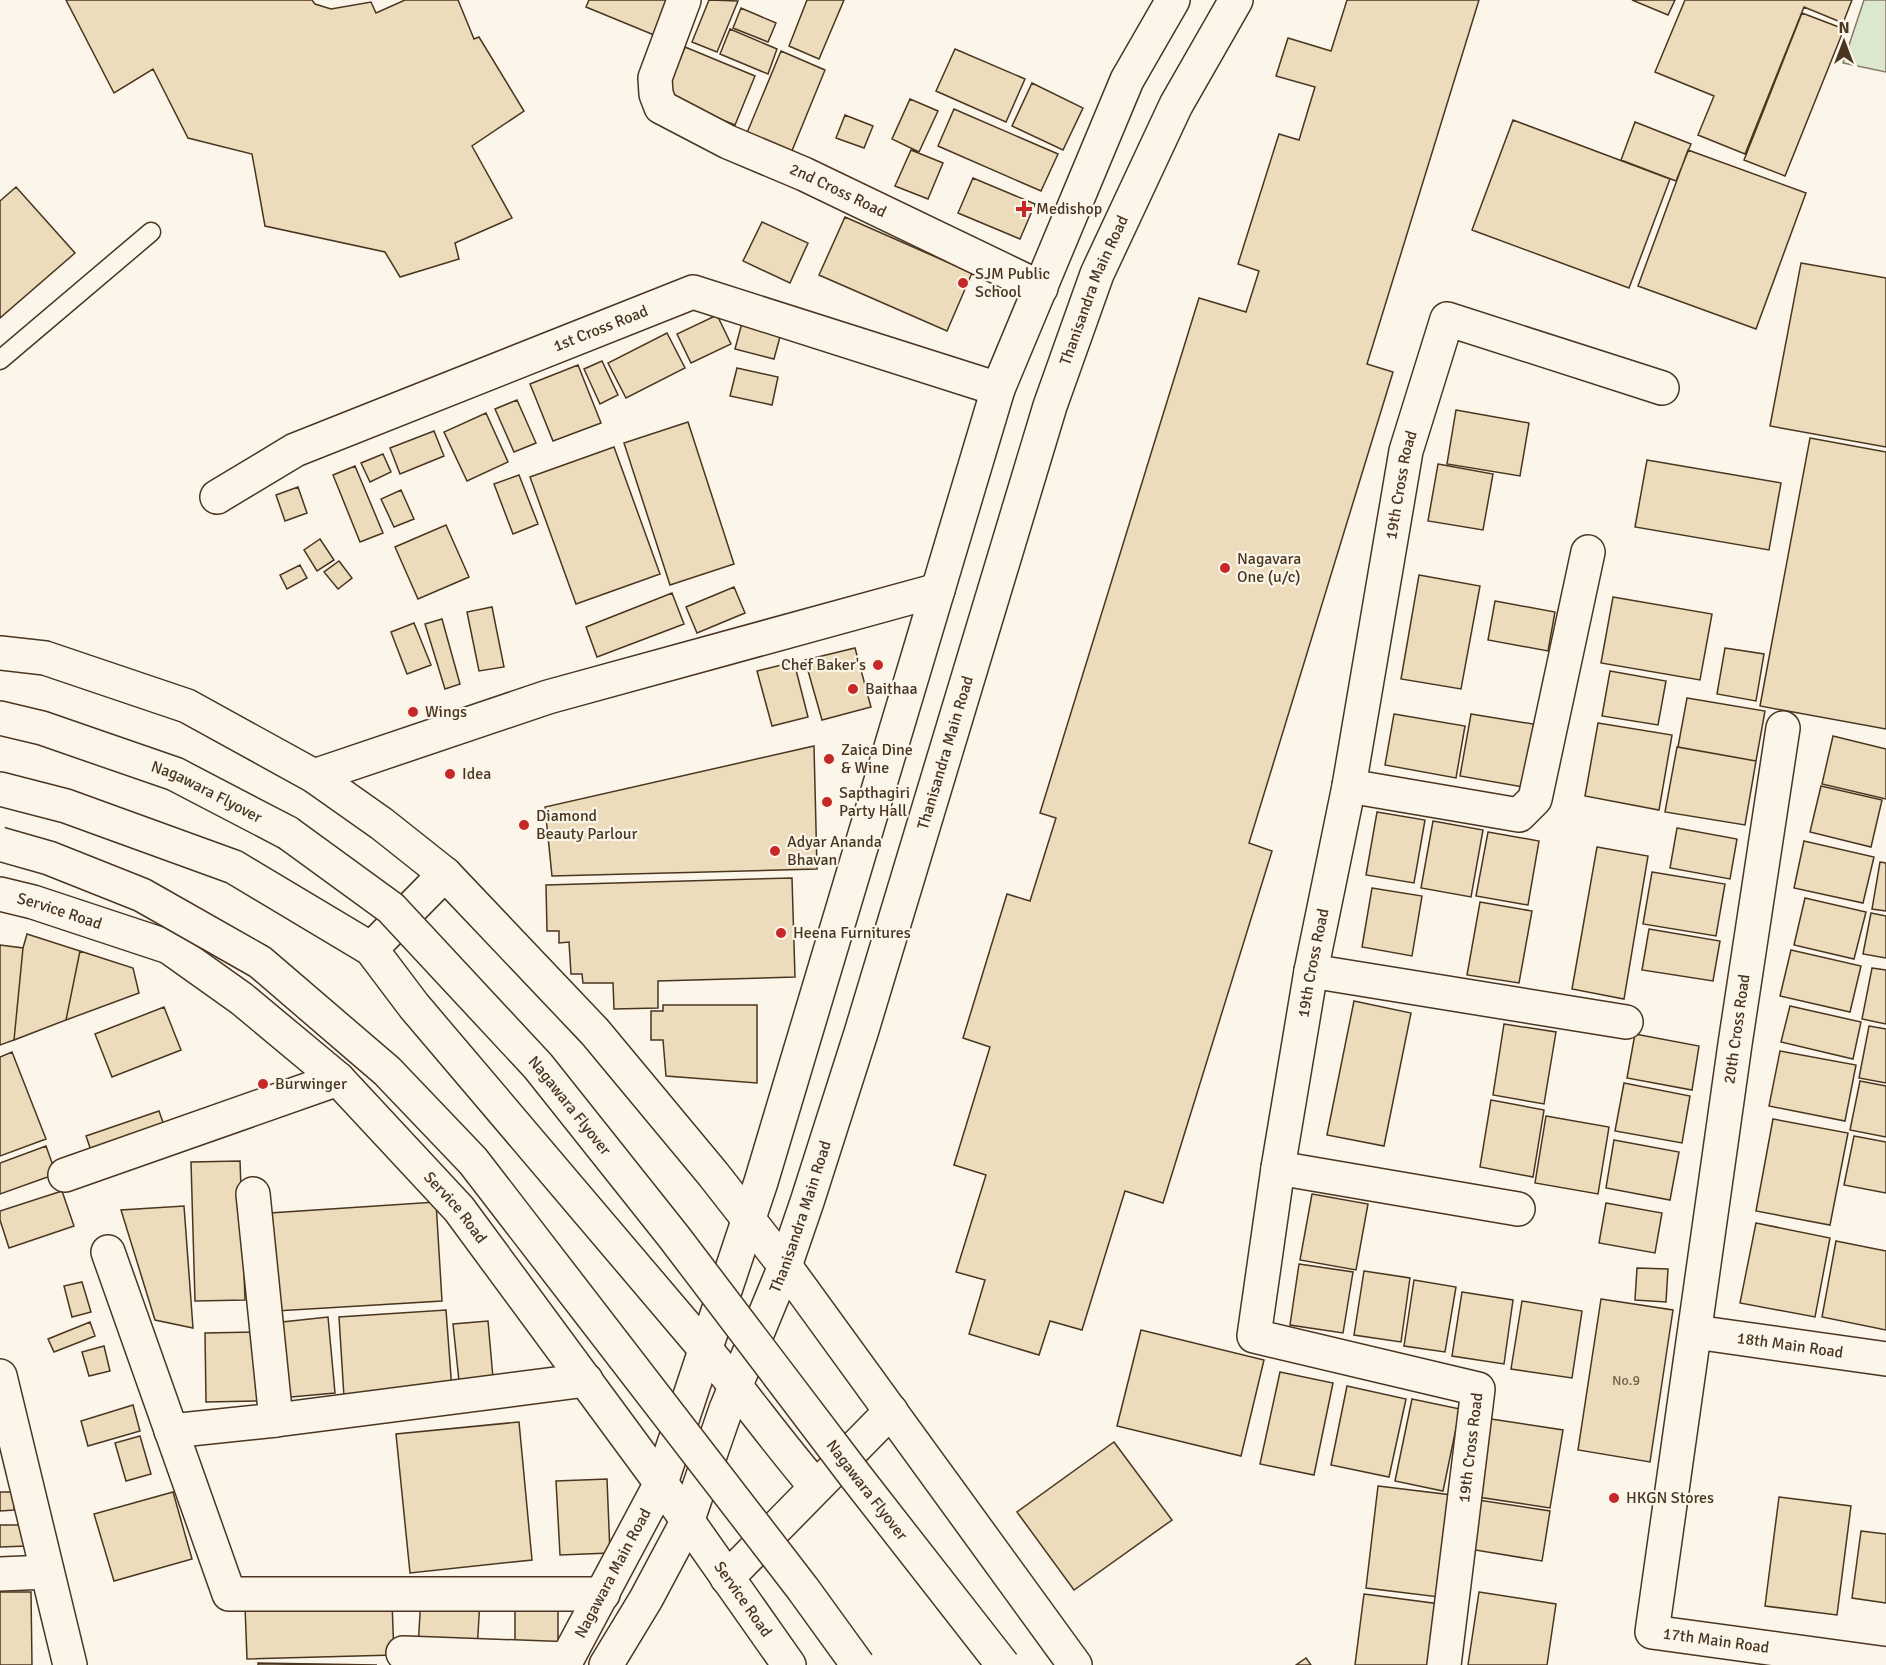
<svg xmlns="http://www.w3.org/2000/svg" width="1886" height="1665" viewBox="0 0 1886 1665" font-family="Signika,sans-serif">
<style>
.green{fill:#dce7d0;stroke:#887966;stroke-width:1.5}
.building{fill:#ecdcbc;stroke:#4a3520;stroke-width:1.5}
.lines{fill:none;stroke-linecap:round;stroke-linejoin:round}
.lane-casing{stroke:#4a3520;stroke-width:21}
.street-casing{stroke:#4a3520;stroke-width:36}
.secondary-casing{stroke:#4a3520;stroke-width:36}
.primary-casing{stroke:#4a3520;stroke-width:36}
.highway-casing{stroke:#4a3520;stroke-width:36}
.lane{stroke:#fbf6e9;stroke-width:18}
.street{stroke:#fbf6e9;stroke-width:33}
.secondary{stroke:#fbf6e9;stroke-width:33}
.primary{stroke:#fbf6e9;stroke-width:33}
.highway{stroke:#fbf6e9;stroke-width:33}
.highway-bridge-casing{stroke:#4a3520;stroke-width:36;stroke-linecap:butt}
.highway-bridge{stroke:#fbf6e9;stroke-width:33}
.poi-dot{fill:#c62828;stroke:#fbf6e9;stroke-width:2}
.labels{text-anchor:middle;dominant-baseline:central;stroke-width:4.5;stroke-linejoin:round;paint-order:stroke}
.number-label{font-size:14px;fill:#725f47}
.street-label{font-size:16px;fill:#4a3520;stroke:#fbf6e9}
.poi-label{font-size:16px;fill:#4a3520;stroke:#fbf6e9;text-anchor:start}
</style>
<rect width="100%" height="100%" fill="#fbf6e9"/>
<path class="green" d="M1864,0H1886V72L1843,63Z"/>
<path class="building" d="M66,0H312L315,4L331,9L371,2L376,13L405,0H458L474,39L479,37L524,111L472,146L512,218L455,243L459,259L400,277L385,252L265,226L252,154L188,138L153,69L114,93Z
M589,0H668L654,35L586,7Z
M709,0L738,1L717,52L692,42Z
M807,0H844L819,59L789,46Z
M1347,0H1479L1367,364L1393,372L1249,843L1272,851L1163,1203L1125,1191L1082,1330L1050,1321L1039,1355L969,1334L985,1280L956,1272L986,1175L954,1165L990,1047L963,1038L1007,894L1030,901L1056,818L1040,813L1199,298L1246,312L1259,271L1238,264L1279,134L1299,140L1315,87L1276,76L1288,38L1331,51Z
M1632,0H1675L1668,15Z
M1685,0H1852L1843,23L1804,7L1745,154L1698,135L1714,96L1655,72Z
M741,8L776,23L768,42L733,28Z
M1802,13L1844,29L1785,176L1744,160Z
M730,29L777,49L768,74L720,54Z
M685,47L755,76L735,125L665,97Z
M955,49L1025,79L1006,122L936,91Z
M781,51L825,70L789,158L744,140Z
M1032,83L1083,108L1063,150L1012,126Z
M910,99L938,111L919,152L892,139Z
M954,109L1058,154L1041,191L938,146Z
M845,115L873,126L864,148L836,138Z
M1513,120L1670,179L1629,288L1472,230Z
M1635,122L1691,144L1676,181L1621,160Z
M911,150L943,163L928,199L895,186Z
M1688,150L1806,193L1756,329L1638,286Z
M973,178L1035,204L1020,239L958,213Z
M16,187L75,253L0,318V201Z
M845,217L972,273L947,331L819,275Z
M762,222L808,243L790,283L743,261Z
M1801,263L1886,278V447L1770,426Z
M717,315L731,344L691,363L677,334Z
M742,323L781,333L774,359L735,349Z
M667,333L685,368L626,398L608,363Z
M602,361L618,395L600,404L584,369Z
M578,365L601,423L553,441L530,384Z
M737,368L778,377L772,405L730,396Z
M517,400L536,443L514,452L495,409Z
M1456,410L1529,423L1520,476L1447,464Z
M486,413L508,462L467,481L444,432Z
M688,422L734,564L670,585L624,443Z
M434,431L444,456L400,474L390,448Z
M1810,438L1886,452V729L1760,706Z
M614,447L660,574L576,604L530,477Z
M383,454L391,472L370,482L361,463Z
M1647,460L1781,483L1769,550L1635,527Z
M1438,464L1493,474L1483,530L1428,521Z
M355,466L383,533L360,542L333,475Z
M519,475L538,524L513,534L494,484Z
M298,487L307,513L285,521L276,495Z
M401,490L414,519L394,527L381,499Z
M446,525L469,577L418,599L395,547Z
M320,539L334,560L317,571L304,550Z
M339,561L352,578L338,589L324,572Z
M300,565L307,578L287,589L280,575Z
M1419,575L1480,586L1461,689L1401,679Z
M734,587L745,613L697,633L686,607Z
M672,593L684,624L597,657L586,627Z
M1613,597L1712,614L1700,680L1601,663Z
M1495,601L1555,612L1548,651L1488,640Z
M492,607L504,667L479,671L467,612Z
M442,619L460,684L445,689L425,624Z
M414,623L431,665L407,674L391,632Z
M855,648L871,707L822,720L805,660Z
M1725,648L1764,654L1756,701L1717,694Z
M794,662L808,717L772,726L757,671Z
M1610,671L1666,681L1658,725L1602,716Z
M1687,698L1765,711L1756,761L1678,747Z
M1394,714L1465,726L1456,778L1385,765Z
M1471,714L1545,726L1534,789L1460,776Z
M1598,723L1672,735L1659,810L1585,796Z
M1833,736L1886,749V799L1822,784Z
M814,746L817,869L552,876L545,807Z
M1677,747L1756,761L1745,825L1665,812Z
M1821,786L1882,800L1871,847L1810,832Z
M1377,812L1425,820L1414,883L1366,875Z
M1433,821L1483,830L1471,897L1421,888Z
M1677,828L1737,839L1730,879L1670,868Z
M1488,832L1539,841L1528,905L1476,896Z
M1804,841L1874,857L1863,903L1794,888Z
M1597,847L1648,856L1624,999L1572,989Z
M1880,862L1886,863V911L1872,909Z
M1652,872L1725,884L1716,936L1643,924Z
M792,878L795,977L658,981V1008L614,1009L613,983H583L582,974H571L569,942L559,943V931H547L546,885Z
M1372,888L1422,896L1412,956L1362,947Z
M1805,898L1866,912L1854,959L1794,945Z
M1480,902L1532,911L1519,983L1467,975Z
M1871,913L1886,916V958L1863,954Z
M1649,929L1720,941L1713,981L1642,970Z
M27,934L80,951L66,1020L14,1040L23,948Z
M0,945L23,948L14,1040L0,1045Z
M1791,950L1861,966L1850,1012L1780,996Z
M80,951L133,968L139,993L66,1020Z
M1872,968L1886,970V1024L1862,1019Z
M1354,1001L1411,1013L1384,1146L1327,1135Z
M663,1005H757V1083L666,1076L663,1040H651V1011H663Z
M1790,1006L1861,1022L1853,1059L1781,1042Z
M164,1007L181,1050L112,1077L95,1034Z
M1504,1024L1556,1032L1544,1104L1493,1095Z
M1869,1026L1886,1029V1083L1859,1078Z
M1635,1034L1699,1046L1692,1090L1627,1078Z
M1780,1051L1856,1065L1845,1121L1769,1106Z
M12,1052L46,1139L0,1156V1057Z
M1860,1081L1886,1086V1137L1850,1130Z
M1624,1083L1690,1096L1682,1143L1615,1131Z
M1491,1100L1544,1110L1533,1177L1480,1167Z
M159,1111L167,1134L94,1159L86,1136Z
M1546,1116L1609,1127L1598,1194L1535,1183Z
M1773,1119L1848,1133L1830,1225L1756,1211Z
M1854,1136L1886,1142V1193L1844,1185Z
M1614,1140L1679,1152L1670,1200L1606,1188Z
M46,1146L56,1174L0,1194V1163Z
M240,1161L245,1300L195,1301L191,1162Z
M62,1191L74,1226L9,1248L0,1220V1211Z
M1312,1194L1368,1204L1356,1270L1300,1260Z
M436,1202L442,1301L276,1311L270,1213Z
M1606,1203L1662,1213L1655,1253L1599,1243Z
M184,1206L193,1328L155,1320L121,1210Z
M1756,1223L1830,1238L1815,1317L1740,1303Z
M1836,1241L1886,1251V1330L1822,1317Z
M1299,1264L1353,1272L1343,1333L1290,1325Z
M1637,1268L1668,1269L1666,1302L1635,1300Z
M1364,1271L1410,1278L1401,1342L1354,1335Z
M1414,1280L1456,1287L1445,1352L1404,1346Z
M82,1282L91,1312L72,1317L64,1286Z
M1462,1292L1513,1300L1504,1364L1452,1356Z
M1601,1299L1673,1310L1650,1462L1578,1450Z
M1522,1301L1582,1311L1572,1378L1511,1369Z
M446,1310L452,1390L344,1397L339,1317Z
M328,1317L335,1393L280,1398L273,1323Z
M488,1321L493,1378L459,1381L453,1324Z
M90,1322L95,1336L54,1352L48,1339Z
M1141,1330L1264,1360L1241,1456L1117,1426Z
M257,1332L258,1401L206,1402L205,1333Z
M104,1346L110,1371L89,1376L82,1352Z
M1280,1372L1333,1383L1314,1475L1260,1464Z
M1347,1386L1406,1399L1389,1477L1331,1465Z
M1412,1399L1460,1409L1443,1491L1395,1481Z
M133,1405L140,1431L88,1446L81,1421Z
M1491,1419L1563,1430L1550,1508L1478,1497Z
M519,1422L532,1560L410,1573L396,1434Z
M140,1436L151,1474L126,1481L115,1443Z
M1114,1442L1172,1520L1074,1590L1017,1512Z
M607,1479L610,1553L560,1555L556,1481Z
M1378,1486L1452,1495L1439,1597L1366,1588Z
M0,1492H14V1510L0,1511Z
M173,1492L192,1559L114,1581L94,1514Z
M1779,1497L1851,1506L1837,1615L1765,1606Z
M1478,1500L1550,1511L1542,1561L1469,1549Z
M0,1525H27V1546L0,1547Z
M1861,1531L1886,1534V1603L1852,1598Z
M0,1592H31L32,1665H0Z
M1479,1592L1556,1604L1547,1665H1468Z
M1364,1594L1440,1604L1432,1665H1355Z
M421,1596L480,1599L477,1652L418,1649Z
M392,1602L394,1655L247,1659L245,1606Z
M515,1602H558V1649H515Z
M1306,1658L1311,1665H1296Z
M258,1663L377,1665H258Z"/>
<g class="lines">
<defs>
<path id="lane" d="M0,360L151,232"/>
<g id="street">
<path id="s1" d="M684,0L655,78L656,94L661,107L728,142L804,174L1041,288"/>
<path id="s2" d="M217,497L295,450L693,292L998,389"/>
<path id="s3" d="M1783,728L1735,1044L1652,1632L1886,1664"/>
<path d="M314,776L548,697L938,590"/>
<path d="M1349,786L1519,815L1535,799L1588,552"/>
<path d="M1311,971L1626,1022"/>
<path d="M1278,1168L1518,1209"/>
<path d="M65,1175L338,1079"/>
<path d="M108,1252L229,1594H603"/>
<path id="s4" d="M1695,1332L1886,1359"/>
<path d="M0,1376L70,1665"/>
<path d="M276,1420L586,1380"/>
<path d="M171,1431L276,1420L253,1194"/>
<path d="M0,1574L47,1572"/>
<path d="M403,1653L567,1659"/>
<path id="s5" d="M1444,1665L1478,1389L1254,1336L1278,1168L1311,971L1349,786L1406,451L1447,319L1662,388"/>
</g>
<g id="secondary">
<path d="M0,653L45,658L187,706L314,776L382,824L445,874L595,1032L713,1174L785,1266L1075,1665"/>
<path d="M0,789L66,806L234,867L371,949L414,1006L706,1350C744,1395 778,1443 816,1487"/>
<path id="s6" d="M0,894L33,902L169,947L242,999L338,1079L459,1209L661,1483L789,1665"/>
<path d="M727,1578L891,1411"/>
<path id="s7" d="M564,1665L661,1483"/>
<path d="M606,1665L646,1599L687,1522"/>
</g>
<g id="primary">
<path d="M661,1483L761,1182L998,389L1127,80L1173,0"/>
<path id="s8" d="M687,1522L726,1409L785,1266L807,1202L861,1033L1050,406L1097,274L1176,105L1236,0"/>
</g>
<g id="highway">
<path id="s9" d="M0,718L42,728L175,774L288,833"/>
<path d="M371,949L445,874"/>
</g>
</defs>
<use href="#lane" class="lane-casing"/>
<use href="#street" class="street-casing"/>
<use href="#secondary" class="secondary-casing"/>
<use href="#primary" class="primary-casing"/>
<use href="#highway" class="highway-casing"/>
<use href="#lane" class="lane"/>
<use href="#street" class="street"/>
<use href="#secondary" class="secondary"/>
<use href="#primary" class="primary"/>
<use href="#highway" class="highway"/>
<defs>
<g id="highway-bridge">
<path id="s10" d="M288,833L391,908L538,1066L674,1237L857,1478L1003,1665"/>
<path d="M0,844L49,858L142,895L260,962L387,1071L473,1161L803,1589L858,1665"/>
</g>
</defs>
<use href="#highway-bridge" class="highway-bridge-casing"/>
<use href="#highway-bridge" class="highway-bridge"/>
</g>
<g class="poi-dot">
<path d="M1021 200h6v6h6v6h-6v6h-6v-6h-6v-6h6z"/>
<circle cx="963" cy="283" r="6"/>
<circle cx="1225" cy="568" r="6"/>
<circle cx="878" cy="665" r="6"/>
<circle cx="853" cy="689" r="6"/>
<circle cx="413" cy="712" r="6"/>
<circle cx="829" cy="759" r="6"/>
<circle cx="450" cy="774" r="6"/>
<circle cx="827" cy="802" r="6"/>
<circle cx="524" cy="825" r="6"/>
<circle cx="775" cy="851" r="6"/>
<circle cx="781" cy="933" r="6"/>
<circle cx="263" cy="1084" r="6"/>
<circle cx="1614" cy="1498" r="6"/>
</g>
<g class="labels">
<g class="number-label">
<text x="1626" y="1380">No.9</text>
</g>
<g class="street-label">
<text stroke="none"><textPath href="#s1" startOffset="309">2nd Cross Road</textPath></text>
<text stroke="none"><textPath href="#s8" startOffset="1298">Thanisandra Main Road</textPath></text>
<text stroke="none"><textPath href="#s2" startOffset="420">1st Cross Road</textPath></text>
<text stroke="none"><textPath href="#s5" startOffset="1372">19th Cross Road</textPath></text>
<text stroke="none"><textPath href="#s8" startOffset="812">Thanisandra Main Road</textPath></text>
<text stroke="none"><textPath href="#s9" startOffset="220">Nagawara Flyover</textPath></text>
<text stroke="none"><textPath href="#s6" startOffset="62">Service Road</textPath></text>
<text stroke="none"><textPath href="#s5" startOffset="886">19th Cross Road</textPath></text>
<text transform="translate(1737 1029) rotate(-82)">20th Cross Road</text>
<text stroke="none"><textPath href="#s10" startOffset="394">Nagawara Flyover</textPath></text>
<text stroke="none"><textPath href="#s6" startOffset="566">Service Road</textPath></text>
<text stroke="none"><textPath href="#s8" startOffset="326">Thanisandra Main Road</textPath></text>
<text stroke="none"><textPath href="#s4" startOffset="96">18th Main Road</textPath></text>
<text stroke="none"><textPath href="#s5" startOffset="219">19th Cross Road</textPath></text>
<text stroke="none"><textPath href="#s10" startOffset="880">Nagawara Flyover</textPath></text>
<text stroke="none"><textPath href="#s7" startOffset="104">Nagawara Main Road</textPath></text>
<text stroke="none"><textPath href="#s6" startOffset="1052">Service Road</textPath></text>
<text stroke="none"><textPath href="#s3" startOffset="978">17th Main Road</textPath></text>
</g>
<g class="poi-label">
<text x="1036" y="209">Medishop</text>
<text x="975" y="274">SJM Public<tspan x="975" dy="18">School</tspan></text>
<text x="1237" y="559">Nagavara<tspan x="1237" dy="18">One (u/c)</tspan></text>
<text x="866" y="665" text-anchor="end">Chef Baker's</text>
<text x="865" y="689">Baithaa</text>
<text x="425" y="712">Wings</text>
<text x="841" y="750">Zaica Dine<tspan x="841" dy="18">&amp; Wine</tspan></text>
<text x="462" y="774">Idea</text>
<text x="839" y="793">Sapthagiri<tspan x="839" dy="18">Party Hall</tspan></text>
<text x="536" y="816">Diamond<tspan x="536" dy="18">Beauty Parlour</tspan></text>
<text x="787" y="842">Adyar Ananda<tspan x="787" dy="18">Bhavan</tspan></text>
<text x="793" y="933">Heena Furnitures</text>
<text x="275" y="1084">Burwinger</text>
<text x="1626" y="1498">HKGN Stores</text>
</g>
</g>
<g transform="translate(1844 42)" stroke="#fbf6e9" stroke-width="4.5" paint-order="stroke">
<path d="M0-4.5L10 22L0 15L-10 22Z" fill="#4a3520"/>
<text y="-9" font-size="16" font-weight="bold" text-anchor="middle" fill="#4a3520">N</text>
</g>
</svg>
